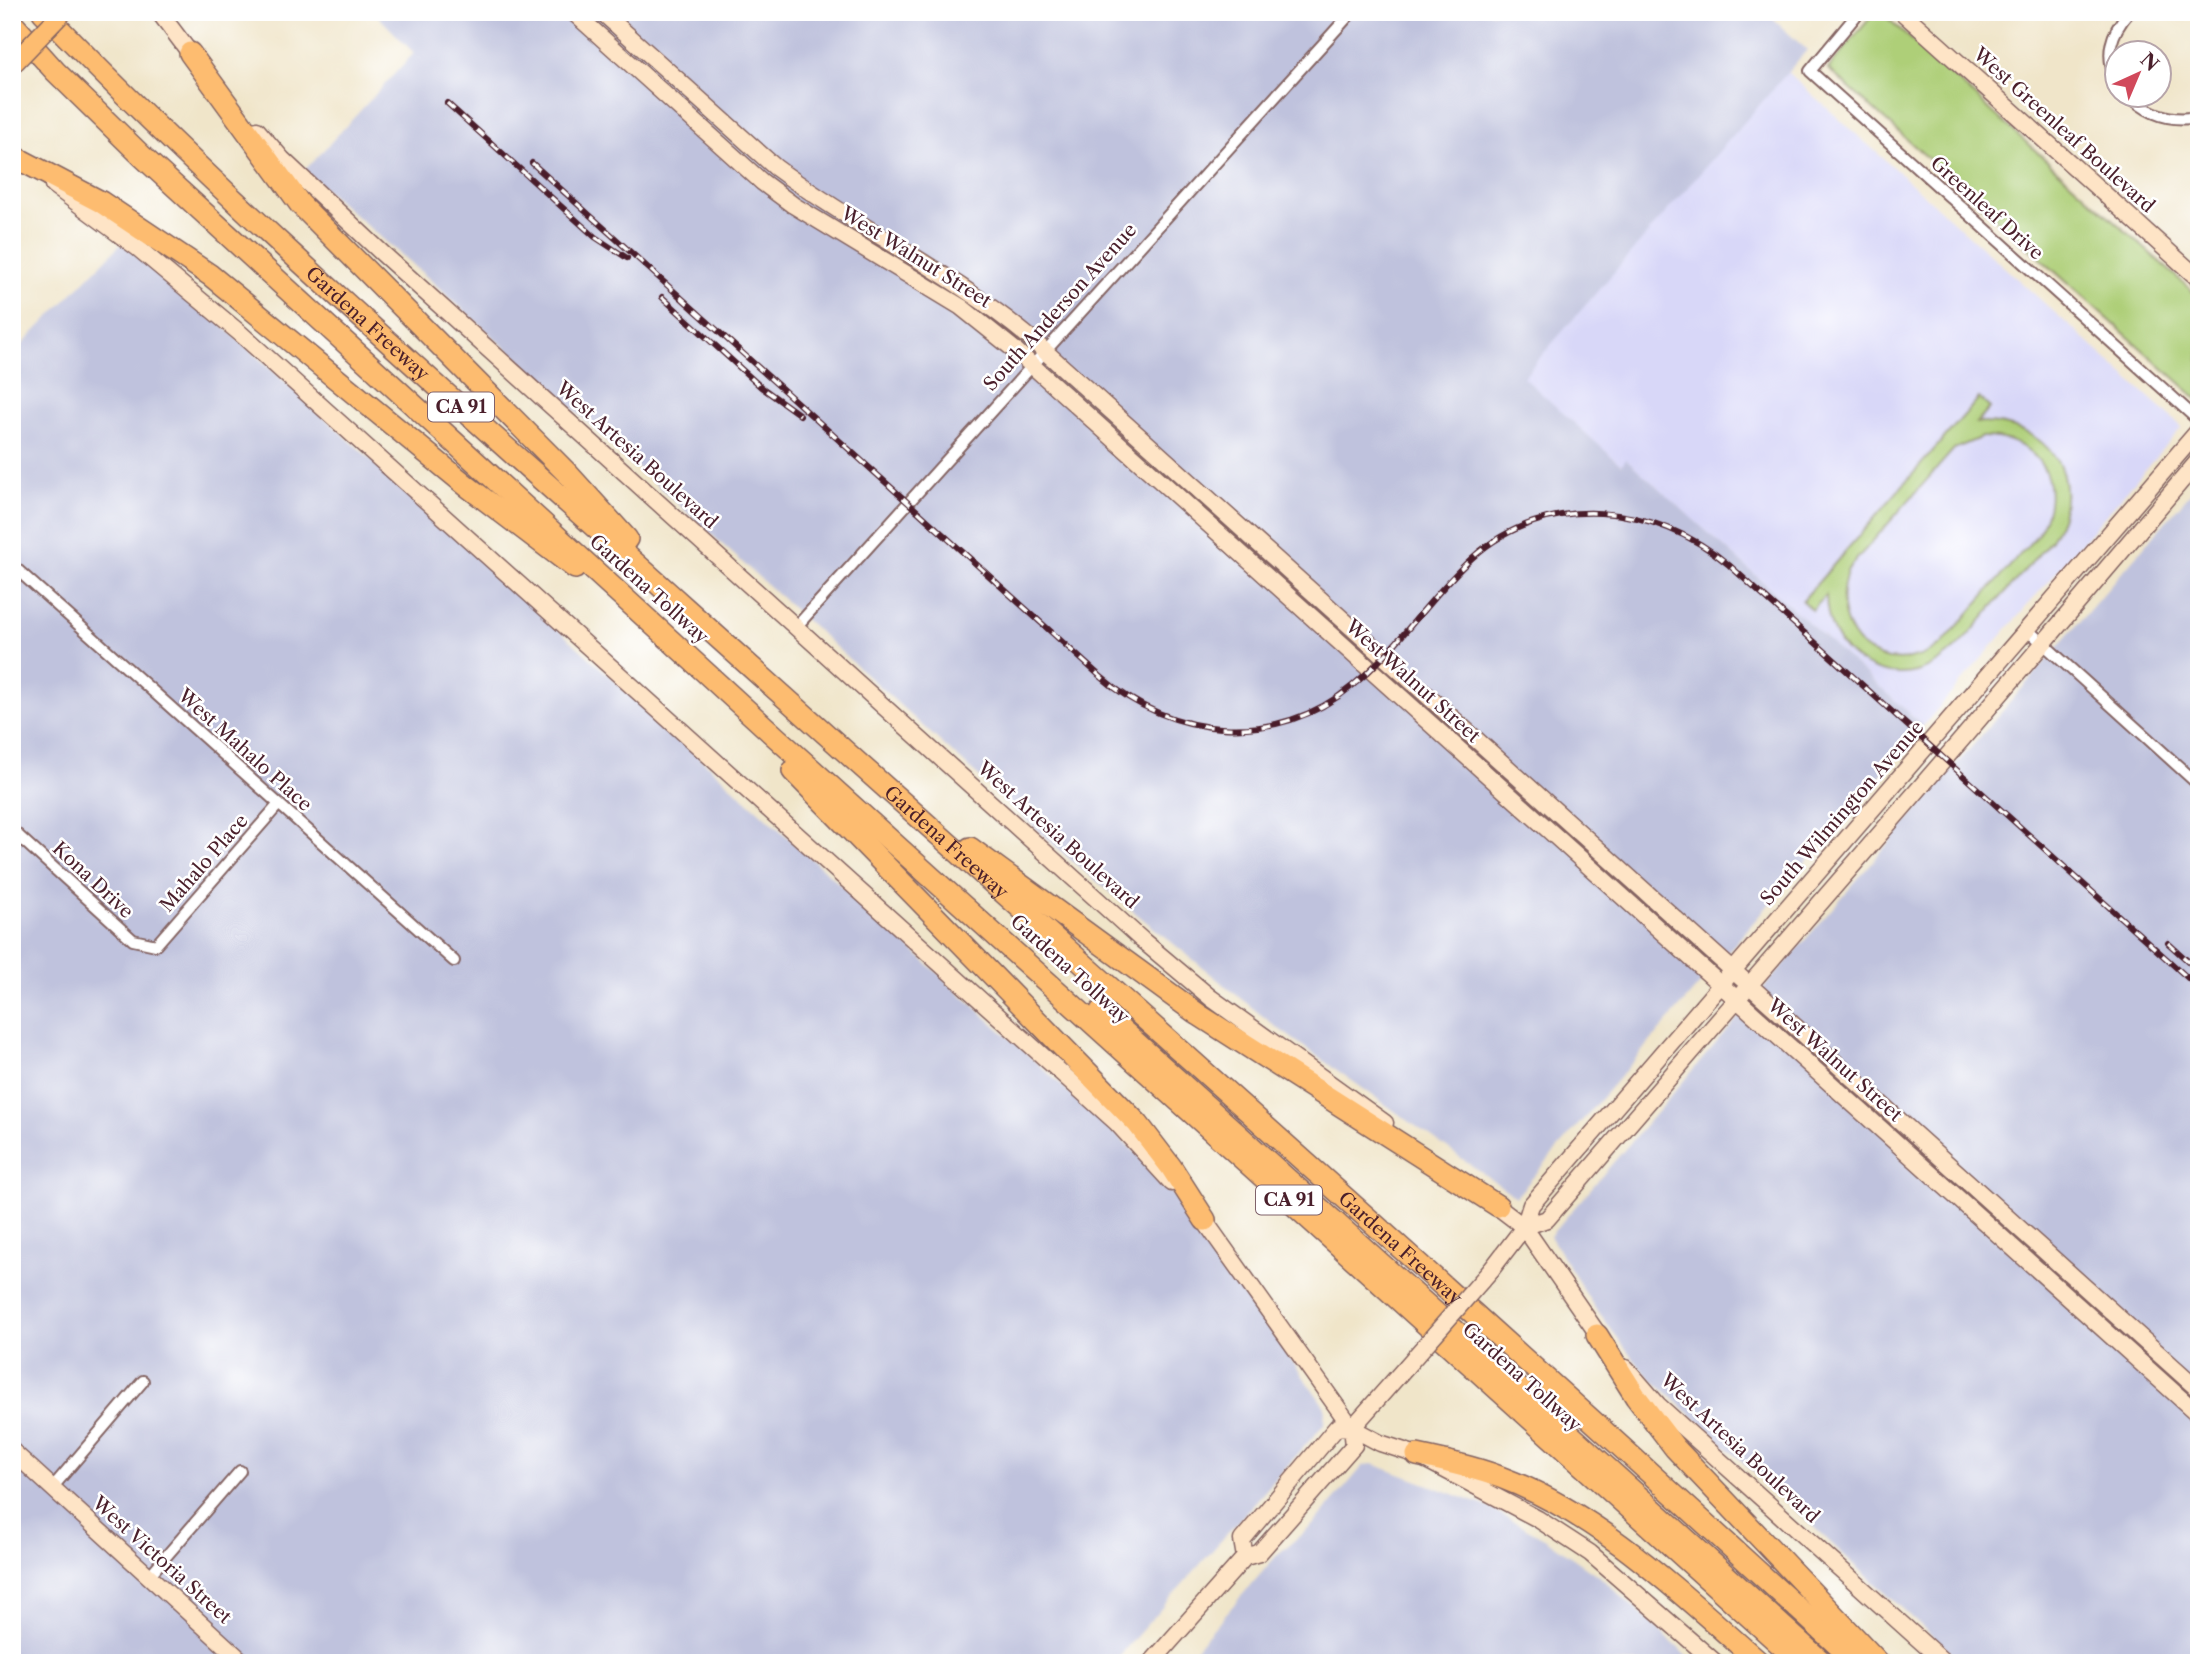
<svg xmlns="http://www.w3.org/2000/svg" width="2211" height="1675" viewBox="0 0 2211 1675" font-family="'Libre Caslon Text',serif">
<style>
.built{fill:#d8d7f8}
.industrial{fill:#bfc2dd}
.green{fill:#aecf78;stroke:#7c7752;stroke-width:2;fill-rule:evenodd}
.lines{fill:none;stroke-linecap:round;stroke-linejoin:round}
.street-casing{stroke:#846462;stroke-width:14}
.secondary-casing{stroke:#846462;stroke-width:19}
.highway-casing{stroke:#846462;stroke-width:24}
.street{stroke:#fff;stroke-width:10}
.secondary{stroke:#fee4c6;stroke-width:16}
.highway{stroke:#fdbc70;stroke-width:21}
.rail-casing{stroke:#4a1f2b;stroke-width:6}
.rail{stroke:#fff;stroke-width:3.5;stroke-dasharray:10;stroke-linecap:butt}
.secondary-bridge-casing{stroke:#846462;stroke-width:19;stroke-linecap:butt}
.primary-bridge-casing{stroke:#846462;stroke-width:21;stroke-linecap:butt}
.secondary-bridge{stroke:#fee4c6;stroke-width:16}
.primary-bridge{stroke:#fdbc70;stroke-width:18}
.labels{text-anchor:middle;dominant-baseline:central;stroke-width:5;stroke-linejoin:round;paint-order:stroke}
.shield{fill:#fff;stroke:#80626b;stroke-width:2}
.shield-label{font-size:18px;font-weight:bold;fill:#4a1f2b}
.street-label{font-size:19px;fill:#4a1f2b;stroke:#fff}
</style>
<rect width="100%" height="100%" fill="#fff"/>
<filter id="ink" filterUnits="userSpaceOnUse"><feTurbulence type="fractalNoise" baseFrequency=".0143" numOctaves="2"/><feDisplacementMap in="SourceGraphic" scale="14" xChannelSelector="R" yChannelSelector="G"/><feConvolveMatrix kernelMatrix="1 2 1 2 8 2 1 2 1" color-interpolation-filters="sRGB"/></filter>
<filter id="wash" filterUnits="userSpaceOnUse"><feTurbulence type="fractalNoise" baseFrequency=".00686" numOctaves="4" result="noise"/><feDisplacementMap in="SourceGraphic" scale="28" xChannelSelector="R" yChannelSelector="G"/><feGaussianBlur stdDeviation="1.57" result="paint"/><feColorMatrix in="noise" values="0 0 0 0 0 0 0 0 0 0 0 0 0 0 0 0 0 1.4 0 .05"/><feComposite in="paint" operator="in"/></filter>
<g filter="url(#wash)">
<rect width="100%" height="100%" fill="#f0e5c9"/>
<path class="built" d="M1787,72L2182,427L1923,726L1627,460L1621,465L1522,377Z"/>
<path class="industrial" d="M374,12H1765L1807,50L1523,377L1621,465L1626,459L1923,726L1516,1197L1276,1027L1074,863L435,284L304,171L414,53Z
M123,242L190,296L1155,1170L1325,1407L1324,1424L1113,1663H12V355Z
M2199,483V1663H1962L1643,1371L1594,1307L1550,1236Z
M1373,1464L1488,1507L1546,1539L1600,1577L1695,1663H1183L1278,1554L1314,1524L1364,1465Z"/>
<path class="green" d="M1874,13L1883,14L2199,297V400L1828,69Z
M1979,398L1990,408L1977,423C2047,420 2089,477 2051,540C2032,562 2013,584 1994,605C1959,647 1922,697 1862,663C1837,649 1826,621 1826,595L1812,610L1802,601ZM1982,437C2040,436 2067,485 2038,534L1942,644C1884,687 1824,636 1848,569L1954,449Z"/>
</g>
<g filter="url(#ink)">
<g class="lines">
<defs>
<path id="street" d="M1859,12L1810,71L2199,421
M2116,81C2105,54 2110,34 2129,12
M2128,94C2148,115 2172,122 2199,117
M12,565L454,961
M796,627L1352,12
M2028,630L2199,785
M12,830L133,940L156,945L279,804
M52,1488L143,1381
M149,1576L240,1471"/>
<path id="secondary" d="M159,12L196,61
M573,12L762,182L793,205L961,307L1016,351L2199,1415
M602,12L775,167C857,228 950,271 1029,337L2199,1390
M1902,12L2199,279
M257,130L282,159L382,253L1142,940L1211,998L1385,1123
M53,185L139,249L241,334L1117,1123L1172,1183
M1490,1201L1524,1227L1604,1343
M1199,1213L1352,1428L1380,1443L1417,1455L1538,1519L1590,1553L1716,1663
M1524,1227L1547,1219L1962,739L2199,460
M1491,1270L1524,1227L1531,1205L2199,430
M1626,1368L1658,1405L1945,1663
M12,1451L244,1663
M1245,1557L1242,1540L1337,1427L1352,1428
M1151,1663L1245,1557L1259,1553L1354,1445L1352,1428L1406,1367"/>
<g id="highway">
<path id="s1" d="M43,12C246,222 468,412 684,607C1076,959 1471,1306 1857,1663"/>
<path d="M12,23L55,71L143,157L777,738L1801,1663"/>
<path d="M190,53L300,204L569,475L627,539"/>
<path d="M15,157L101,202L210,275L467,486L575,568"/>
<path d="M793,771L1138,1124L1171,1167L1205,1220"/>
<path d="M970,848L1199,1015L1498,1206"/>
<path d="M1101,1011L1823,1663"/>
<path d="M1597,1335L1636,1397L1675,1448L1879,1663"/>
<path d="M1417,1455C1445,1461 1473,1467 1500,1477C1600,1514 1681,1594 1760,1663"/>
</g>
</defs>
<use href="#street" class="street-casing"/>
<use href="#secondary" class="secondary-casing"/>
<use href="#highway" class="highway-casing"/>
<use href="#street" class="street"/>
<use href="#secondary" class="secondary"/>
<use href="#highway" class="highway"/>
<defs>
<path id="rail" d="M447,103L595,237L627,258
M532,163L1100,676C1171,739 1277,749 1352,686C1397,650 1429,597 1472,558C1546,491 1656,503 1729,565L2199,988
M662,297L761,387L800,415
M2168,943L2199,971"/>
</defs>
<use href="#rail" class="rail-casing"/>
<use href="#rail" class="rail"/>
<defs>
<path id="secondary-bridge" d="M1406,1367L1491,1270"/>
<path id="primary-bridge" d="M12,65L63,12"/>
</defs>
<use href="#secondary-bridge" class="secondary-bridge-casing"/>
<use href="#primary-bridge" class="primary-bridge-casing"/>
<use href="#secondary-bridge" class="secondary-bridge"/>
<use href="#primary-bridge" class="primary-bridge"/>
</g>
</g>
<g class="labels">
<g class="shield">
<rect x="428" y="392.5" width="66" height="29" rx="5"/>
<rect x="1256" y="1185.5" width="66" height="29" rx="5"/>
</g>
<g class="shield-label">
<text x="461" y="407">CA 91</text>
<text x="1289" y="1200">CA 91</text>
</g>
<g class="street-label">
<text transform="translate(2064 130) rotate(42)">West Greenleaf Boulevard</text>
<text transform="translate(1987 208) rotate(42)">Greenleaf Drive</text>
<text transform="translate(916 257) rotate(32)">West Walnut Street</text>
<text transform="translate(1060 307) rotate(-48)">South Anderson Avenue</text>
<text stroke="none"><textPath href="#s1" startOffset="450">Gardena Freeway</textPath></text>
<text transform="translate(637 455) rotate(42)">West Artesia Boulevard</text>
<text transform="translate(649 589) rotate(42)">Gardena Tollway</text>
<text transform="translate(1413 681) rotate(42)">West Walnut Street</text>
<text transform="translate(245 750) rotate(42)">West Mahalo Place</text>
<text transform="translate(1842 813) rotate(-49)">South Wilmington Avenue</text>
<text transform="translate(1058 835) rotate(42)">West Artesia Boulevard</text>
<text stroke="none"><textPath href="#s1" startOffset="1227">Gardena Freeway</textPath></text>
<text transform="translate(204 863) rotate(-49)">Mahalo Place</text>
<text transform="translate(93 880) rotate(43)">Kona Drive</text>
<text transform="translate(1070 969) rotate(42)">Gardena Tollway</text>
<text transform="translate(1835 1060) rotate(42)">West Walnut Street</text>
<text stroke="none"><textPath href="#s1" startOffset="1836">Gardena Freeway</textPath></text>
<text transform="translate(1522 1377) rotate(42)">Gardena Tollway</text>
<text transform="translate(1740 1448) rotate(43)">West Artesia Boulevard</text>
<text transform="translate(162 1560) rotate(42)">West Victoria Street</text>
</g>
</g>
<rect width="2211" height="1675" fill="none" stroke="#fff" stroke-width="42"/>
<g transform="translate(2138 74) rotate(44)"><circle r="33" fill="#ffffff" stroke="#b7a5aa" stroke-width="2"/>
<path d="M0-5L12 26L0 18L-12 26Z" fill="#d1495b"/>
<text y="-10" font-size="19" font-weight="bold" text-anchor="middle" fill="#4a1f2b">N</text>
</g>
</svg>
